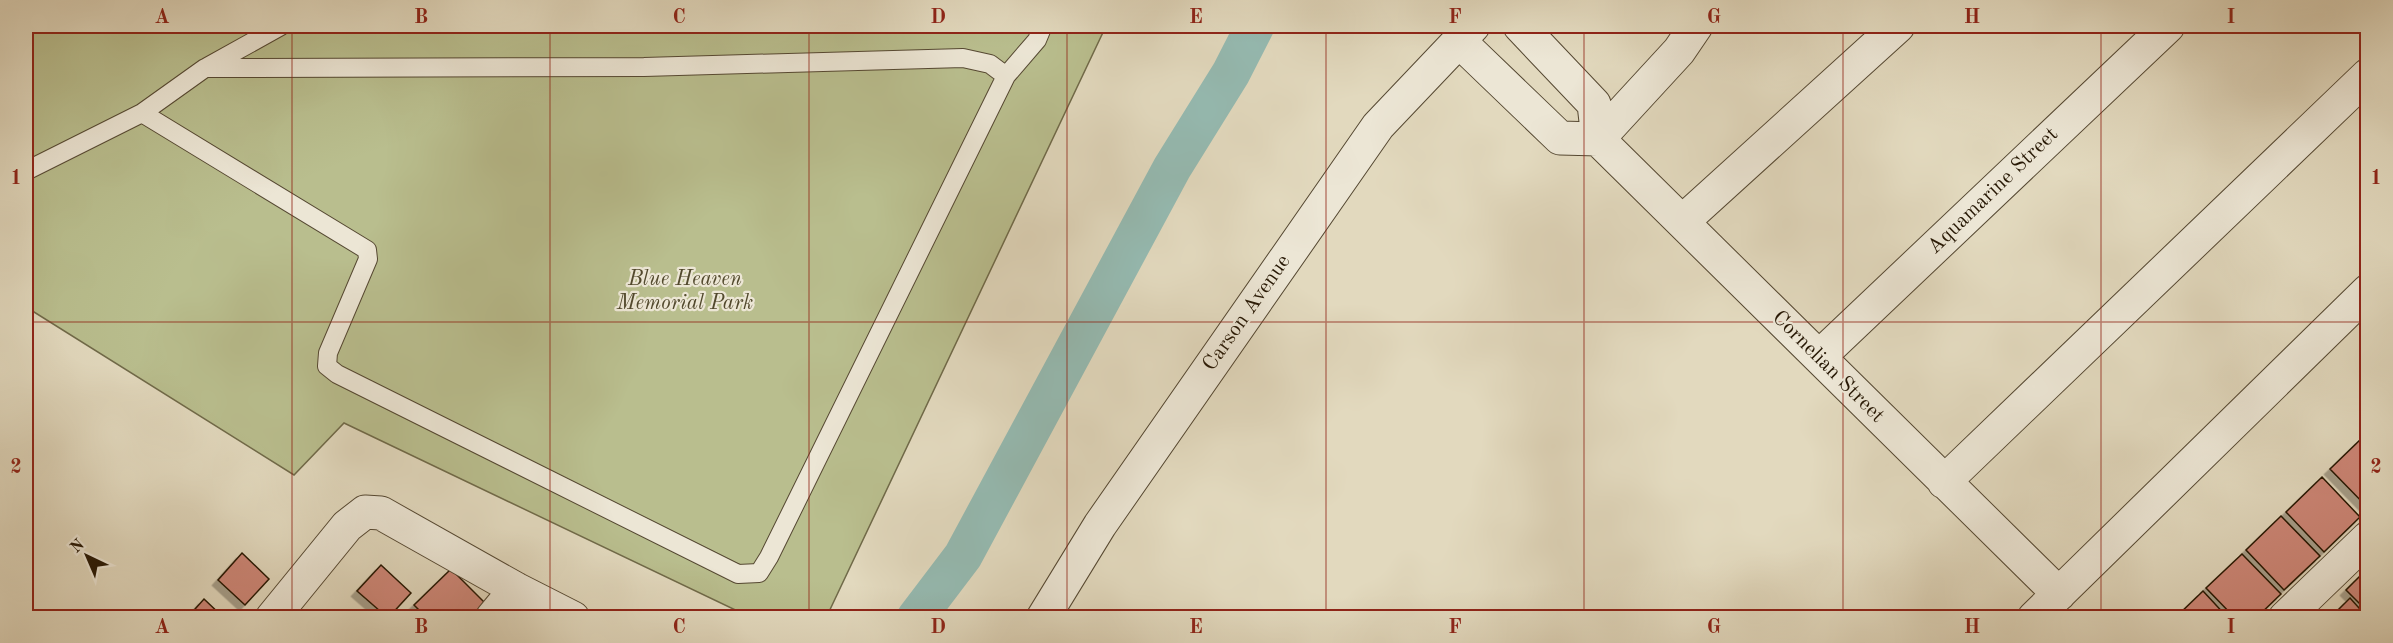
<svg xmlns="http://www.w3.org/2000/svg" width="2393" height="643" viewBox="0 0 2393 643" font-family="'Old Standard TT',serif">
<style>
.green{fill:#b9be8e;stroke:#706a49;stroke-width:1.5}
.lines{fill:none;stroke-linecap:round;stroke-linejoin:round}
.canal{stroke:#95bab1;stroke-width:39}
.building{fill:#ce8778;stroke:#261704;stroke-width:1.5;filter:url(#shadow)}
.service-casing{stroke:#554832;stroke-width:20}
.minor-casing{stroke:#554832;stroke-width:35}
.service{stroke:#ece6d5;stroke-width:18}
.minor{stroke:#ece6d5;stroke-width:33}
.grid{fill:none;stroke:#8f2418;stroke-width:1.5;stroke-opacity:0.55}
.labels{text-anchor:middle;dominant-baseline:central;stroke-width:4.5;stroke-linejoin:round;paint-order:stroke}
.street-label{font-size:21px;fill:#261704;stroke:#ece6d5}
.park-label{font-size:21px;font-style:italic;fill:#52492d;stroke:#ece6d5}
.neatline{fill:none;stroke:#8f2418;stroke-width:2}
.grid-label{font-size:20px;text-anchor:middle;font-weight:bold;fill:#8f2418}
</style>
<defs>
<filter id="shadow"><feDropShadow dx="-5.5" dy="5.5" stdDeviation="0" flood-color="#0004"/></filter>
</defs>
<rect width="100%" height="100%" fill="#e2d9be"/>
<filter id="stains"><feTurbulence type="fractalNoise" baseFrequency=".00333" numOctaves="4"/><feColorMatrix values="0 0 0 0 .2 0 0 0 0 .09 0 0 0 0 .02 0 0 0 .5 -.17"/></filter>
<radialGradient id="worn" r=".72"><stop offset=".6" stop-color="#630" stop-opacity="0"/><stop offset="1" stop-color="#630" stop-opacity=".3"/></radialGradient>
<path class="green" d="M26,26H1106L826,618L750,617L344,423L294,475L26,307Z"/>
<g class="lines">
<path class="canal" d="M916,618L963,556L1172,168L1231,73L1255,26"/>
</g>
<path class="building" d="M2361,439L2368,445V508L2330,469Z
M2322,477L2360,517L2324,552L2286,512Z
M2281,516L2320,556L2284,590L2246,550Z
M242,553L269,579L245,605L218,580Z
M2242,554L2281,594L2256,618H2235L2206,588Z
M381,565L411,593L388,618L357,591Z
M451,569L489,607L479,618H427L414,605Z
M2360,576L2368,583V612L2346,590Z
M2203,591L2228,618H2175Z
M2350,598L2368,618H2330Z
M204,599L224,618H187Z"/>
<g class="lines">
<defs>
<path id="service" d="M207,67L281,26
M142,113L367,250L368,259L328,353L327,366L337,374L738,574L759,573L769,557L1006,76L1037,40L1042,28L1040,26
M26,171L142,113L205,68L644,67L963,58L990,64L1006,76"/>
<path id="minor" d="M1520,26L1594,104L1598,139L2059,594
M1458,40L1560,138L1598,139
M1598,139L1679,51L1696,26
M1682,222L1898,26
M1819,357L2168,26
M1944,482L2368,75
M272,618L347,526L365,512L381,513L516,589L573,618
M492,618L516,589
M1043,618L1100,525L1378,126L1473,26
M2034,618L2368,291
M2285,618L2368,538"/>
</defs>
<use href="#service" class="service-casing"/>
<use href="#minor" class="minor-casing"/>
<use href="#service" class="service"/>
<use href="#minor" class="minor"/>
</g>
<path class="grid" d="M292,26V618M550,26V618M809,26V618M1067,26V618M1326,26V618M1584,26V618M1843,26V618M2101,26V618M26,322H2368"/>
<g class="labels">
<g class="street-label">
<text transform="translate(1993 191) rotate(-44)">Aquamarine Street</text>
<text transform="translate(1247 313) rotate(-55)">Carson Avenue</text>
<text transform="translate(1828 367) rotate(45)">Cornelian Street</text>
</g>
<g class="park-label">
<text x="685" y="279">Blue Heaven<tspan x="685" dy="24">Memorial Park</tspan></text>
</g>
</g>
<rect width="2393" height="643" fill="none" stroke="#e2d9be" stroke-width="66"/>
<g transform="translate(87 556) rotate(316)" stroke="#ece6d5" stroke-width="4.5" paint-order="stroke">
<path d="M0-4.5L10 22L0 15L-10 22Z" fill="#261704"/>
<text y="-9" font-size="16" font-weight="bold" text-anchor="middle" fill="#261704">N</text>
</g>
<rect x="33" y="33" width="2327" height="577" class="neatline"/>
<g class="grid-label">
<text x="162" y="23">A</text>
<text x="421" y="23">B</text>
<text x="679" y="23">C</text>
<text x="938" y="23">D</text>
<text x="1196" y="23">E</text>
<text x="1455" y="23">F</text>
<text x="1714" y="23">G</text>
<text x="1972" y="23">H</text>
<text x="2231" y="23">I</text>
<text x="16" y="184">1</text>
<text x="2376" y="184">1</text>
<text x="16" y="473">2</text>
<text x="2376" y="473">2</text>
<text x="162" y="633">A</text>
<text x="421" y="633">B</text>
<text x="679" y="633">C</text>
<text x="938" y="633">D</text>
<text x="1196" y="633">E</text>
<text x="1455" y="633">F</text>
<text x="1714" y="633">G</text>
<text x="1972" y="633">H</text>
<text x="2231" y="633">I</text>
</g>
<rect width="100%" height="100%" filter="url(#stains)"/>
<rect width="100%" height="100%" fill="url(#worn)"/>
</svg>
